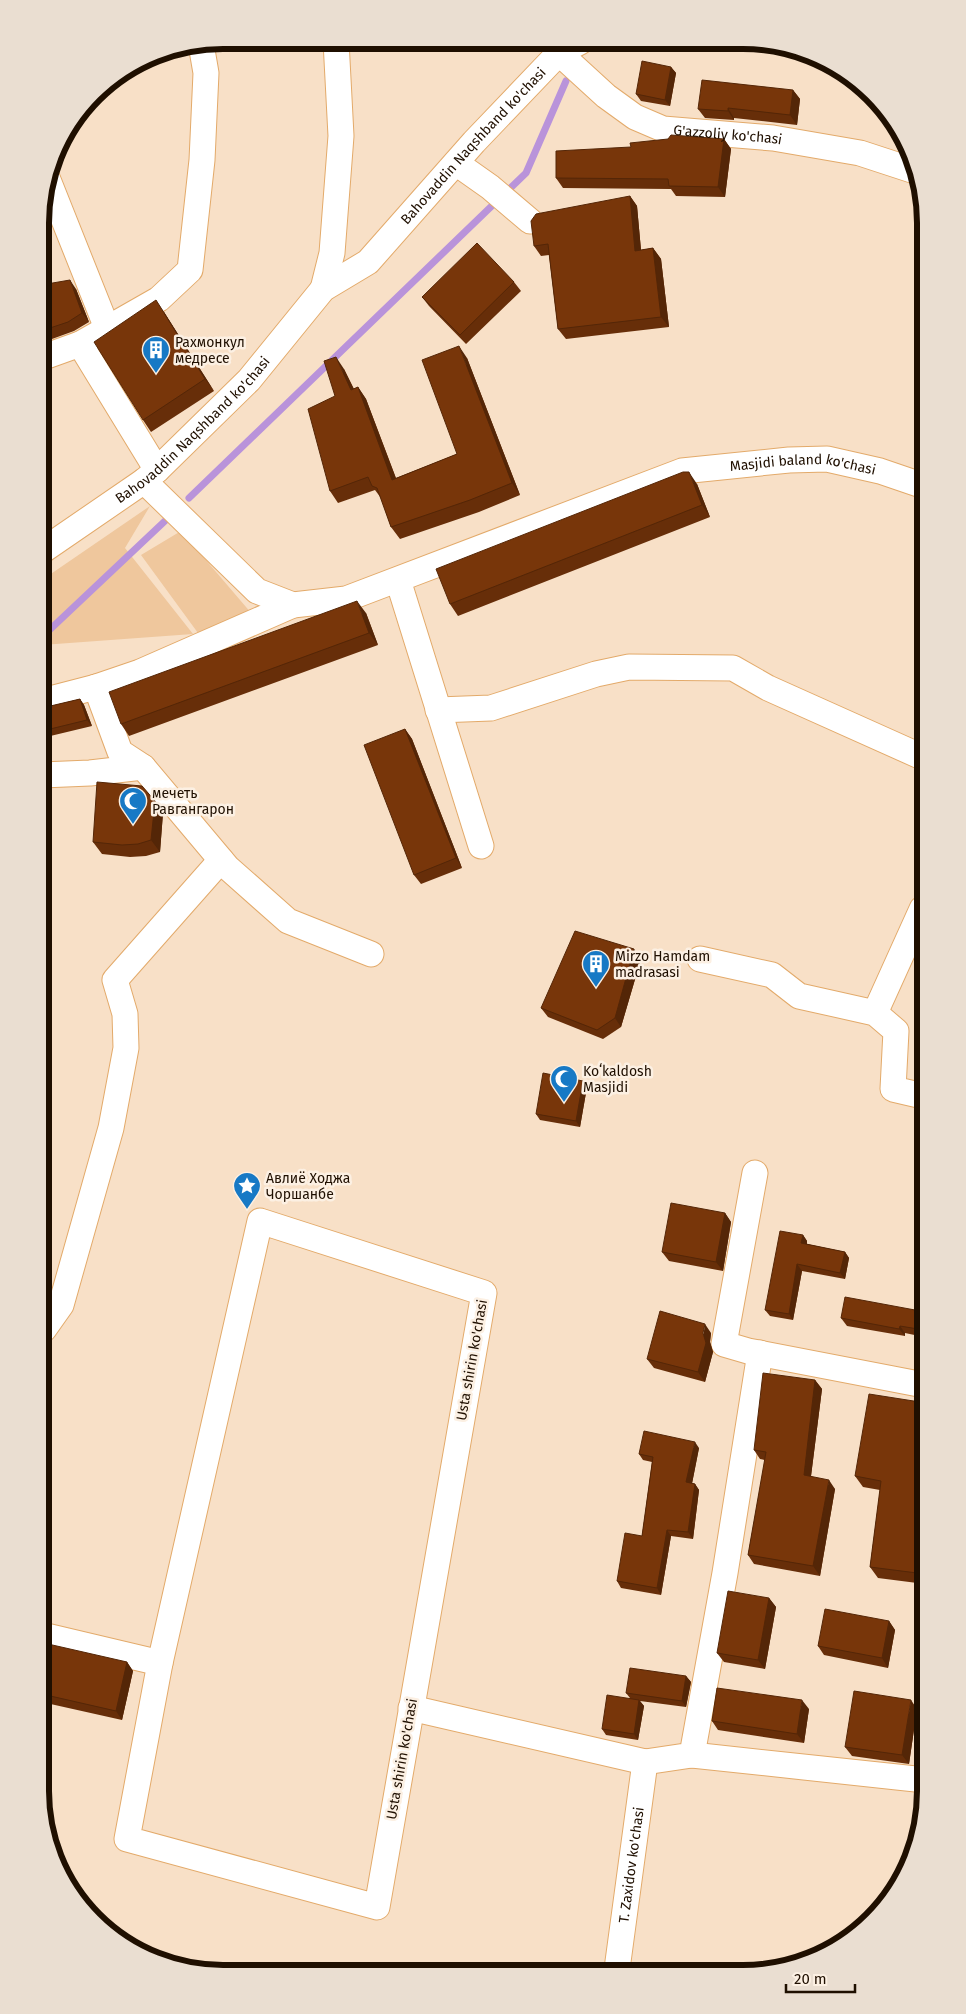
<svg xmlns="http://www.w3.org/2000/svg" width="966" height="2014" viewBox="0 0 966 2014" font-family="'Fira Sans',sans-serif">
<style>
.green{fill:#efc79d}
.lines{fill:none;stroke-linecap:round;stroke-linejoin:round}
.stream{stroke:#b993da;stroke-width:7}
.minor-casing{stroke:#e3aa6a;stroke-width:27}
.minor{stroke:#fff;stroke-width:25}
.wall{fill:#672e09}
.shaded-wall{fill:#542607}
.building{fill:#78360a;stroke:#542607}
.labels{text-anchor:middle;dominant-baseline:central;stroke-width:5;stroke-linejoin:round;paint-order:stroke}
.street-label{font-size:14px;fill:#1f0f00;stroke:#fcf0e3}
.poi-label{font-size:14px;fill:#1f0f00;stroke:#fcf0e3;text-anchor:start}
.rim{fill:none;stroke:#1f0f00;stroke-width:6}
</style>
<rect width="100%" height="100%" fill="#f8e0c7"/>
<path class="green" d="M150,506L125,548L193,634L42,645V580Z
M181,531L252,614L198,633L141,555Z"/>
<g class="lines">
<path class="stream" d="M189,498L526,173L566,81
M42,637L166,520"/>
<defs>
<g id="minor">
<path id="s1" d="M559,53L606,96L635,117L663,129L773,138L860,153L918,172"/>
<path d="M456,163L490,187L530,221"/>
<path d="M48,180L107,328"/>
<path d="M323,289L332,253L341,136L336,41"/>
<path d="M80,344L157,470"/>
<path d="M41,358L80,344L159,299L190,270L202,160L206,73L201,44"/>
<path id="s2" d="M144,481L257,591L293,605L346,599L682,471L789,460L827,459L880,471L921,485"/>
<path id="s3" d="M42,551L144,481L157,470L249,380L323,289L368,262L474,142L559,53L580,42"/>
<path d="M398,580L481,846"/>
<path d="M96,687L120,752L143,767L227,867L288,921L371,954"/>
<path d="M42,701L96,687L140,672L293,605"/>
<path d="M438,710L491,708L596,674L629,667L733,668L768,688L922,757"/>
<path d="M42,775L90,773L143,767"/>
<path d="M700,959L772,975L799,996L875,1013L896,1031L893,1089L923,1096"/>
<path d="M875,1013L922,909"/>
<path d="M755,1173L724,1344L748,1351L924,1385"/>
<path d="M260,1221L484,1293L377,1907L127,1839L160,1663Z"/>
<path d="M44,1329L61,1305L111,1128L126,1048L125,1014L115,980L221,860"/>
<path d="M46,1636L160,1663"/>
<path d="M411,1708L645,1762L692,1755L725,1573L760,1353"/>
<path d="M692,1755L925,1780"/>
<path id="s4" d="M617,1969L645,1762"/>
</g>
</defs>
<use href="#minor" class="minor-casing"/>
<use href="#minor" class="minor"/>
</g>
<path class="wall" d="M388,41H421L389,42Z
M671,67L676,73L670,106L641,101L636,94Z
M793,90L800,99L797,125L734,118V120L705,118L698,109Z
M724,139L731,149L725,197L676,196L671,189L563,188L556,178L631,147Z
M630,196L637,206L641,250L653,248L661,259L669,327L566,339L558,329L549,255L541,256L534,246Z
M514,282L521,291L466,344L429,306L422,297Z
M41,285L76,289L89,322L74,331L41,343Z
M164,312L214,391L151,432L143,420Z
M467,358L520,495L479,512L400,539L391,527L381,498L375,490L338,503L330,491L335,396L344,369L354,389L358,387L366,399L396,478L457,454Z
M697,484L710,517L458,616L450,604Z
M366,613L378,645L129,736L121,724Z
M80,699L84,705L92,726L42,738V708Z
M405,729L412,739L462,868L421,884L414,875Z
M163,813L160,852L146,856L130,857L102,854L93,842Z
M641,959L621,1027L603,1039L548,1017L541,1008Z
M583,1081L587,1087L580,1127L540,1120L536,1114Z
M725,1213L731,1222L723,1271L669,1261L662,1252Z
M803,1235L807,1241V1244L845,1252L849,1258L845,1279L802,1271L793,1320L770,1316L765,1310Z
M924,1292V1337L905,1333V1336L847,1326L841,1318L915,1310Z
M711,1333L710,1342L713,1352L705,1382L654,1368L647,1359Z
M815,1380L822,1389L811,1476L835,1489L820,1576L754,1564L748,1555L765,1460L760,1459L754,1450Z
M924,1396L925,1584L878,1578L870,1567L880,1490L863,1487L855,1476L920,1402Z
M699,1448L692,1483L695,1484L699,1490L693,1539L671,1536L661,1595L621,1588L617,1581L642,1536L652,1462L643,1460L639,1454Z
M769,1598L776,1607L765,1669L724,1662L717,1653Z
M889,1621L895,1630L888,1668L824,1655L818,1646Z
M46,1654L127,1662L133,1671L122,1720L46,1703Z
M686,1676L691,1682L686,1707L640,1701L644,1706L638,1740L606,1735L602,1729L630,1698L626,1693Z
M809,1709L804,1743L718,1730L712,1721Z
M917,1709L909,1764L852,1756L845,1747Z"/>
<path class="shaded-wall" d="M671,67L676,73L670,106L665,100Z
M793,90L800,99L797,125L790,115Z
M728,108L734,118V120L728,111Z
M724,139L731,149L725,197L718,187Z
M630,196L637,206L642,261L635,251Z
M653,248L661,259L669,327L661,317Z
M70,280L76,289L89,322L82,313Z
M156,300L164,312L214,391L205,379Z
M459,346L467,358L520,495L512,483Z
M336,357L344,369L360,402L351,390Z
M358,387L366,399L401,492L392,480Z
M689,472L697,484L710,517L702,505Z
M357,601L366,613L378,645L369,633Z
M80,699L84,705L92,726L87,720Z
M405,729L412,739L462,868L456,858Z
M155,801L163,813L160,852L151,840Z
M634,949L641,959L621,1027L615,1018Z
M583,1081L587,1087L580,1127L576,1121Z
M725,1213L731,1222L723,1271L716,1262Z
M803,1235L807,1241L806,1250L801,1243Z
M845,1252L849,1258L845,1279L840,1273Z
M797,1264L802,1271L793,1320L789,1314Z
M705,1324L711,1333L710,1342L713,1352L705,1382L698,1372Z
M900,1326L905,1333V1336L899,1329Z
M815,1380L822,1389L810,1484L804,1475Z
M695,1442L699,1448L691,1489L686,1482Z
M829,1480L835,1489L820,1576L813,1566Z
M695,1484L699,1490L693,1539L688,1532Z
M667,1530L671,1536L661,1595L657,1588Z
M769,1598L776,1607L765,1669L758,1660Z
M889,1621L895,1630L888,1668L882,1658Z
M127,1662L133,1671L122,1720L116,1711Z
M686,1676L691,1682L686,1707L682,1701Z
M639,1700L644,1706L638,1740L634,1734Z
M802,1700L809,1709L804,1743L797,1734Z
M911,1700L917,1709L909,1764L902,1755Z"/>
<path class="building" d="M642,61L671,67L665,100L636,94Z
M702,80L793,90L790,115L728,108V111L698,109Z
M671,135L724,139L718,187L669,186L668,179L556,178V151L631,147L630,143L668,139Z
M630,196L635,251L653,248L661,317L558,329L548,244L534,246L531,221L536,214Z
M477,243L514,282L460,335L422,297Z
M70,280L82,313L68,322L41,331V285Z
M156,300L205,379L143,420L94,342Z
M459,346L512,483L470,500L391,527L377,488L372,486L368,477L330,491L308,409L335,396L324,361L336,357L351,390L358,387L392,480L457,454L422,360Z
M683,472H689L702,505L450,604L436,569Z
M357,601L369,633L121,724L109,692Z
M80,699L87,720L42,731V708Z
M405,729L456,858L414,875L364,745Z
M97,782L142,786L155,801L151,840L138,844L122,845L93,842Z
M575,931L634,949L615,1018L597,1030L541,1008Z
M543,1073L583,1081L576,1121L536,1114Z
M671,1203L725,1213L716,1262L662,1252Z
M780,1231L803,1235L801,1243L845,1252L840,1273L797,1264L789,1314L765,1310Z
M919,1291L924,1292V1330L900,1326L899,1329L841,1318L845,1297L915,1310Z
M660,1311L705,1324L703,1333L706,1343L698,1372L647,1359Z
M763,1373L815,1380L804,1475L829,1480L813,1566L748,1555L766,1452L754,1450Z
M869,1394L920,1402L921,1395L924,1396L925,1574L870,1567L881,1481L855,1476Z
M644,1431L695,1442L686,1482L695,1484L688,1532L667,1530L657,1588L617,1581L625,1533L642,1536L653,1457L639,1454Z
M728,1591L769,1598L758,1660L717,1653Z
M825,1609L889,1621L882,1658L818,1646Z
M48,1644L127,1662L116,1711L46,1695V1654Z
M630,1668L686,1676L682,1701L626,1693Z
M717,1688L802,1700L797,1734L712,1721Z
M854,1691L911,1700L902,1755L845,1747Z
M607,1695L639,1700L634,1734L602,1729Z"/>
<defs>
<symbol id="building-pin" viewBox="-11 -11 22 30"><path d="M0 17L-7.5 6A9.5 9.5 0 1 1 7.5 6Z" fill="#1779c5" stroke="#fcf0e3"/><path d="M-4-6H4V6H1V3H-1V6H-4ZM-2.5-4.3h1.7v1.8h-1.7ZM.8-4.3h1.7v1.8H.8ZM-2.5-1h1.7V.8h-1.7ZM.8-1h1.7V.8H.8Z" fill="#fff"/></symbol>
<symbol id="mosque-pin" viewBox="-11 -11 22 30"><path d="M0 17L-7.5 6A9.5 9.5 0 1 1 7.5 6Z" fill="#1779c5" stroke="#fcf0e3"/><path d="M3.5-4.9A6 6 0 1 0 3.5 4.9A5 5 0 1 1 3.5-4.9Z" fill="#fff"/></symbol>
<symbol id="sight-pin" viewBox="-11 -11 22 30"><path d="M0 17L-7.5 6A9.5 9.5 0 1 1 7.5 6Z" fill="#1779c5" stroke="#fcf0e3"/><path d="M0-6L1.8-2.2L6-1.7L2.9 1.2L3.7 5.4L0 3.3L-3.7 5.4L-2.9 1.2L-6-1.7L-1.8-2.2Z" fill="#fff"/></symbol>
</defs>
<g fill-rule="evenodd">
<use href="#building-pin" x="140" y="334" width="32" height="43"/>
<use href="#mosque-pin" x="117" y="785" width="32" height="43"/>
<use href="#building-pin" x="580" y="948" width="32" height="43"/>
<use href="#mosque-pin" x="548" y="1063" width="32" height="43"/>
<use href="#sight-pin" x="231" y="1170" width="32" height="43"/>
</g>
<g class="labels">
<g class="street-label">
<text stroke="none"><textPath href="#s1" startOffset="195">G'azzoliy ko'chasi</textPath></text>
<text stroke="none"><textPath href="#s3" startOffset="596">Bahovaddin Naqshband ko'chasi</textPath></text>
<text stroke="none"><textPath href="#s3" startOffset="194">Bahovaddin Naqshband ko'chasi</textPath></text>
<text stroke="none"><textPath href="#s2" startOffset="731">Masjidi baland ko'chasi</textPath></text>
<text transform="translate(472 1360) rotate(-80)">Usta shirin ko'chasi</text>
<text transform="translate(402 1759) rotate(-80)">Usta shirin ko'chasi</text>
<text stroke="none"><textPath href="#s4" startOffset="105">T. Zaxidov ko'chasi</textPath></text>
</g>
<g class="poi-label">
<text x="175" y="342">Рахмонкул<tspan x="175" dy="16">медресе</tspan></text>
<text x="152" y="793">мечеть<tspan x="152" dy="16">Равгангарон</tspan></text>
<text x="615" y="956">Mirzo Hamdam<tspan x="615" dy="16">madrasasi</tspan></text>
<text x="583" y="1071">Koʻkaldosh<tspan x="583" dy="16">Masjidi</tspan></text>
<text x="266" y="1178">Авлиё Ходжа<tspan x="266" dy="16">Чоршанбе</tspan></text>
</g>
</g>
<path d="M0 0H966V2014H0ZM223 49H743A174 174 0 0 1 917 223V1791A174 174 0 0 1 743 1965H223A174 174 0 0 1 49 1791V223A174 174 0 0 1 223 49Z" fill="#eaded1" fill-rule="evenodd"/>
<path class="rim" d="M223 49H743A174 174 0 0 1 917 223V1791A174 174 0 0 1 743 1965H223A174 174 0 0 1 49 1791V223A174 174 0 0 1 223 49Z"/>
<path d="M786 1984v8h69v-8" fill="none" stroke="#1f0f00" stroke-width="2.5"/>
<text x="794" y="1984" font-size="15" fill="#1f0f00" stroke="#fcf0e3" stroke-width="4" paint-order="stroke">20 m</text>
</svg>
